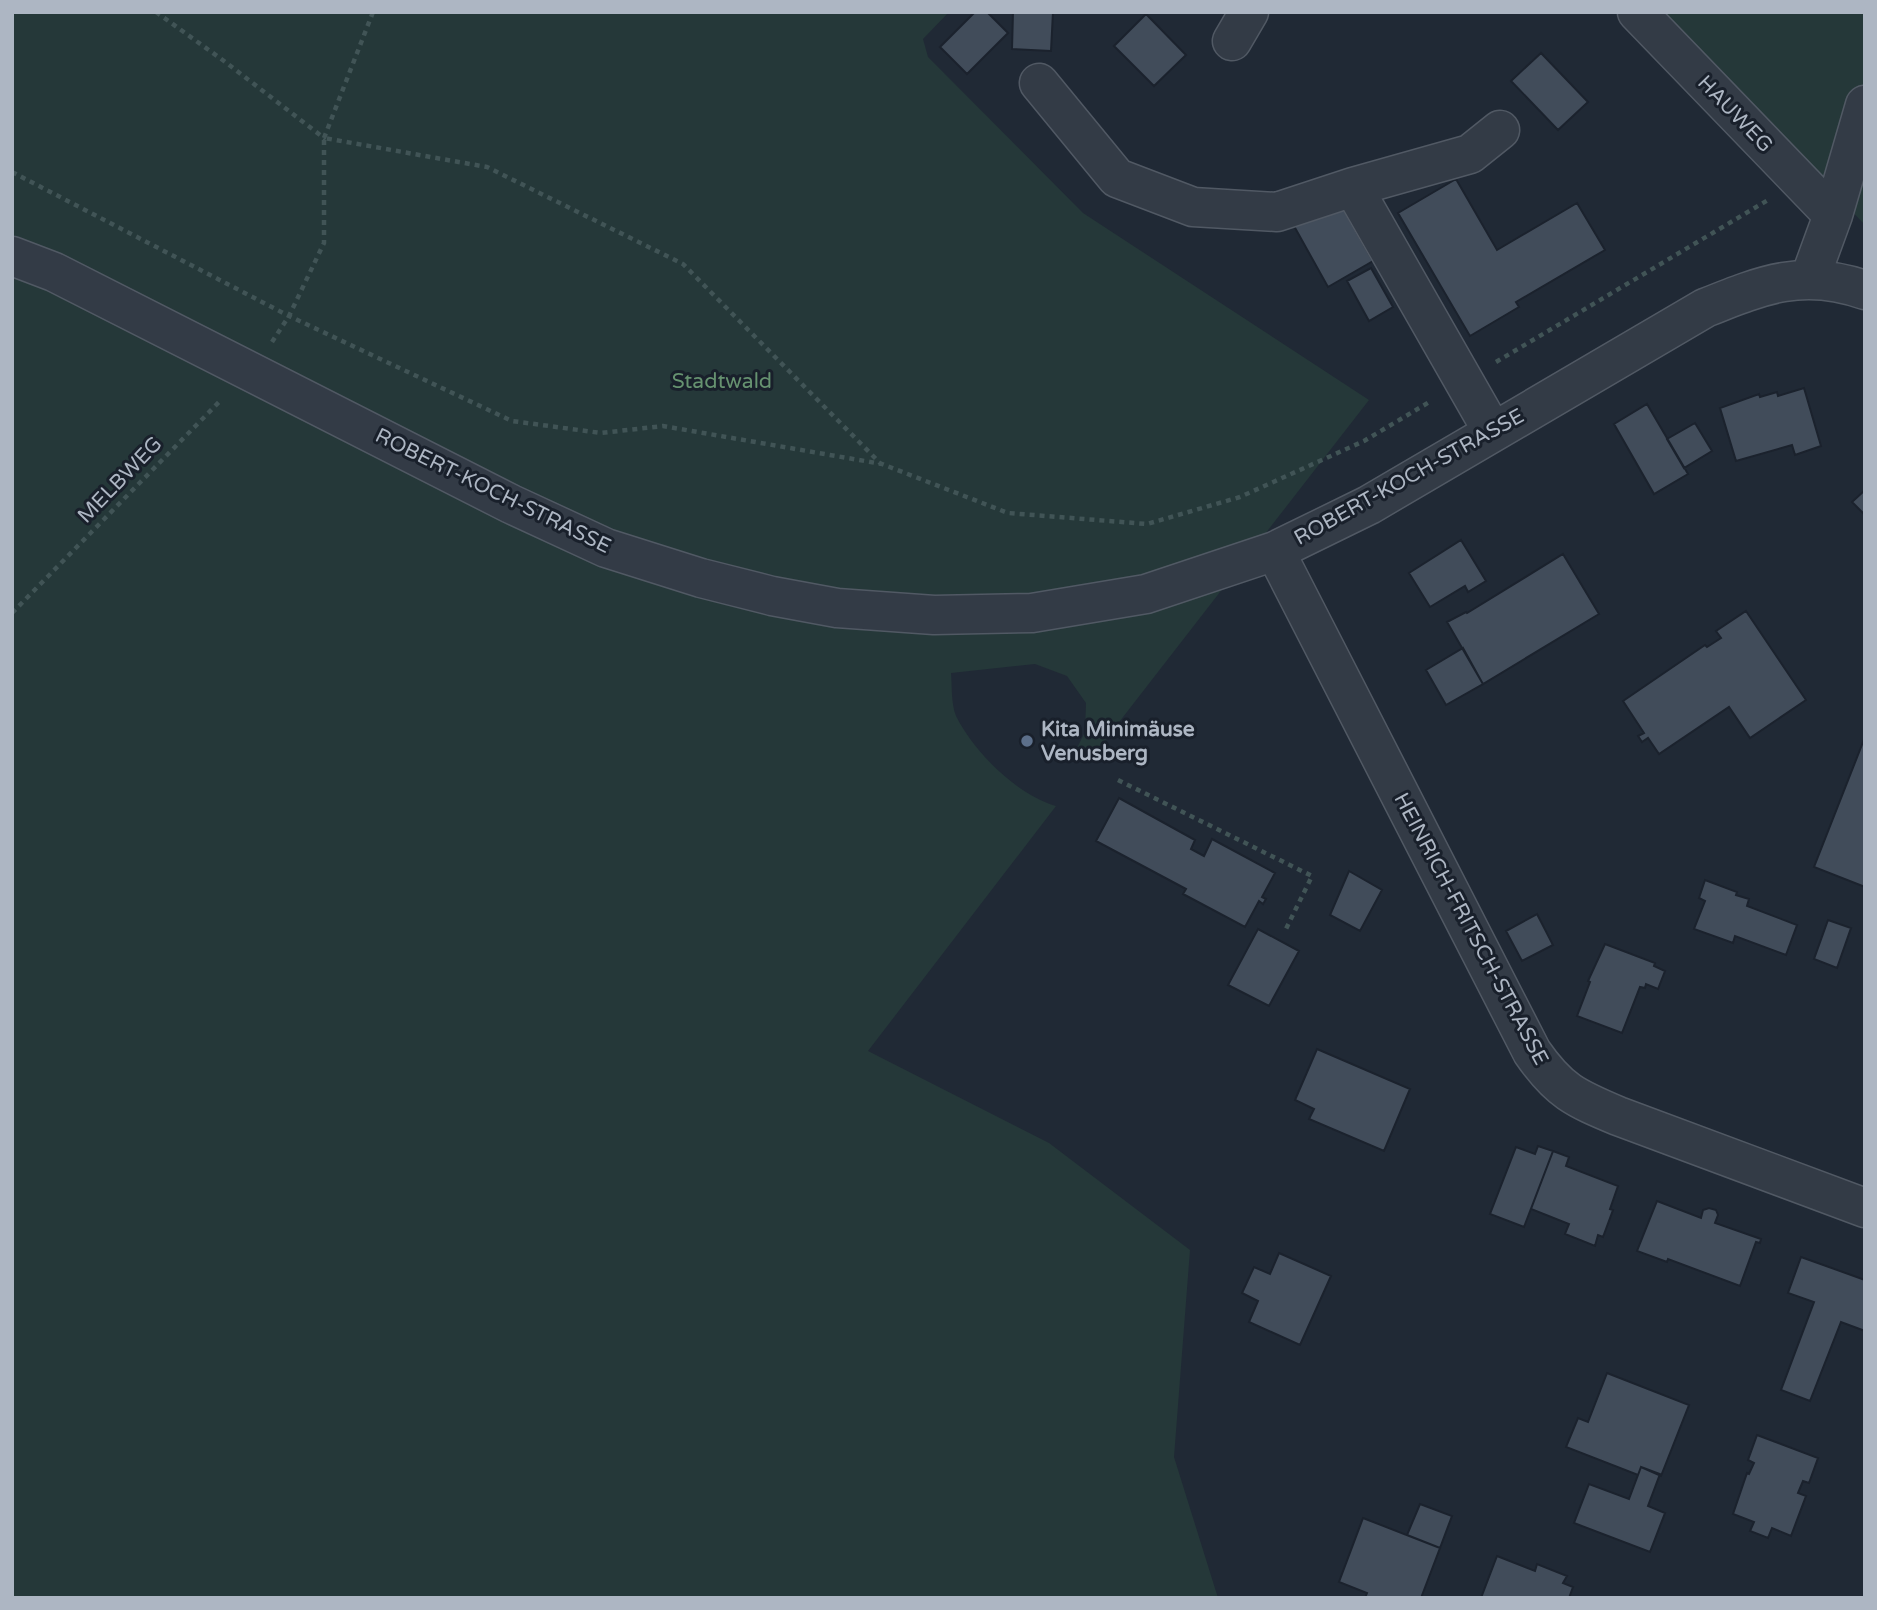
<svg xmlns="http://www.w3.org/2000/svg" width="1877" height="1610" viewBox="0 0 1877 1610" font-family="'Varela Round',sans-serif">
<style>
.green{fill:#253839}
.building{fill:#414c5a;stroke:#1b222d;stroke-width:2}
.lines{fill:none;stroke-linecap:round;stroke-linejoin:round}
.minor-casing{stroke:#515964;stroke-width:41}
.path{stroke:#415456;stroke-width:4.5;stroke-dasharray:5 5;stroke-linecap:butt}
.minor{stroke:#333b46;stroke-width:38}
.service-dot{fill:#5c6f8a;stroke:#19202b;stroke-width:2.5}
.labels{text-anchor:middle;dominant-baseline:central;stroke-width:6;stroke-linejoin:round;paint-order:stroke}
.street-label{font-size:21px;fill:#adb6c3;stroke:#19202b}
.park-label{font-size:21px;fill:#669270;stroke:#19202b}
.poi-label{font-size:21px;font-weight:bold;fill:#adb6c3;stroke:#19202b;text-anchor:start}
</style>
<rect width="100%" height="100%" fill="#202935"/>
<path class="green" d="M12,12H949L923,39L928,57L1083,213L1369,400L1092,757L1077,748L1085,732L1086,703L1067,676L1035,664L951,673C952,686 951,704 956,716C974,752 1017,795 1056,806L868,1051L1049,1143L1190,1250L1174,1457L1218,1598H12Z
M1662,12H1865V225Z"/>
<path class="building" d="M975,12H987L1008,33L967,74L940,47Z
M1013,12H1053L1051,51L1012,49Z
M1146,14L1186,55L1154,86L1114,46Z
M1541,53L1588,102L1558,130L1511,81Z
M1456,179L1497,250L1577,203L1605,250L1516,302L1519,307L1470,336L1398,213Z
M1339,201L1373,261L1328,287L1294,226Z
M1371,268L1393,307L1369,321L1347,281Z
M1804,388L1821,446L1795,455L1792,445L1736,461L1720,408L1759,394L1760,397L1777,392L1778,396Z
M1647,404L1688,474L1654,494L1614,424Z
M1695,423L1712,451L1684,468L1667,439Z
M1865,490V515L1852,502Z
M1461,540L1486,581L1468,592L1465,586L1430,607L1409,573Z
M1563,554L1599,614L1483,684L1447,622L1466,612L1467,613Z
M1746,611L1806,700L1750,738L1729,707L1659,754L1648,738L1642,742L1638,736L1644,733L1623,701L1705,645L1707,647L1721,638L1716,631Z
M1463,648L1483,684L1446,705L1426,670Z
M1865,737V887L1814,867Z
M1119,798L1195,840L1191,849L1204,856L1212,839L1275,873L1262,897L1266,899L1263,904L1259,901L1245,927L1183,894L1186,889L1096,841Z
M1349,871L1382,890L1360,931L1330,915Z
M1705,880L1737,892L1736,895L1749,899L1747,906L1797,925L1786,955L1735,936L1733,943L1694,929L1705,901L1699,898Z
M1537,914L1553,945L1522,961L1506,931Z
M1828,920L1851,928L1837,968L1814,959Z
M1258,929L1299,951L1269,1006L1228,985Z
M1605,944L1655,963L1654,966L1665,971L1658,989L1646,984L1645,988L1640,987L1622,1033L1577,1016L1590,982L1588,981Z
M1317,1049L1410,1089L1384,1151L1309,1119L1314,1109L1295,1100Z
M1538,1146L1553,1151L1524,1227L1490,1214L1516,1147L1535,1154Z
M1553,1151L1569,1157L1566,1166L1618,1186L1610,1209L1613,1210L1603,1237L1598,1235L1595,1246L1565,1234L1569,1224L1531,1209Z
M1657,1201L1701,1218L1703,1210L1709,1208L1716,1210L1718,1215L1715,1223L1761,1239L1760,1243L1756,1242L1740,1286L1668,1259L1667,1262L1637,1251Z
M1279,1253L1331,1276L1300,1345L1249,1322L1258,1301L1242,1293L1254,1267L1270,1274Z
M1801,1257L1865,1280V1331L1841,1322L1810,1401L1781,1390L1814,1302L1788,1293Z
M1607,1373L1689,1405L1661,1476L1641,1467L1638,1475L1566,1447L1578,1418L1588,1422Z
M1757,1435L1818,1458L1809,1483L1803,1481L1798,1493L1806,1496L1791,1536L1772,1528L1768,1538L1750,1531L1754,1522L1733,1514L1747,1473L1749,1474L1754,1463L1748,1460Z
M1641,1467L1660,1474L1648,1506L1665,1513L1650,1552L1574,1523L1589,1484L1629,1499Z
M1420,1504L1452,1516L1440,1548L1407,1535Z
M1363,1518L1440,1548L1421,1598H1365L1367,1593L1339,1582Z
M1497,1556L1535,1571L1537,1564L1567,1576L1563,1583L1573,1587L1569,1598H1481Z"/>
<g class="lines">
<defs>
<path id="minor" d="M1637,12L1833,215
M1232,41L1249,12
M1039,83L1117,178L1193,207L1277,212L1353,187L1470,154L1500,130
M1353,187L1493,432
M12,256L54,272L511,504L606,548L701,578L772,596L837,608L934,615L1032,613L1146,594L1275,551L1369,505L1705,308C1762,285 1803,268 1865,290
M1810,278L1833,215L1865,105
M1275,551L1532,1052C1559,1091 1575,1098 1618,1116L1865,1208"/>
</defs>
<use href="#minor" class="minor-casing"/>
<path class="path" d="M156,12L224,61L324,138L373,12
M12,172L289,316L512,421L601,433L663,426L882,464L1008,513L1147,524L1240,497L1364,441L1431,401
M272,342L289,316L324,243V138L487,167L683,264L881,464
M1496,362L1768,200
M12,613L220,401
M1118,780L1312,876L1285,931"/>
<use href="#minor" class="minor"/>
</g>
<circle class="service-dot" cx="1027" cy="741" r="7"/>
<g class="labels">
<g class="street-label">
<text transform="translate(1735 114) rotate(46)">HAUWEG</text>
<text transform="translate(1409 477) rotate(-29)">ROBERT-KOCH-STRASSE</text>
<text transform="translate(120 480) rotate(-46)">MELBWEG</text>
<text transform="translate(493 491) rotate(26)">ROBERT-KOCH-STRASSE</text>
<text transform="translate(1471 929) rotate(62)">HEINRICH-FRITSCH-STRASSE</text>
</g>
<g class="park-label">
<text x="722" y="381">Stadtwald</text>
</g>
<g class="poi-label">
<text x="1041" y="729">Kita Minimäuse<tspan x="1041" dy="24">Venusberg</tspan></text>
</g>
</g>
<rect width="1877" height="1610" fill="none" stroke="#adb6c3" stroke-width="28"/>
</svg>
